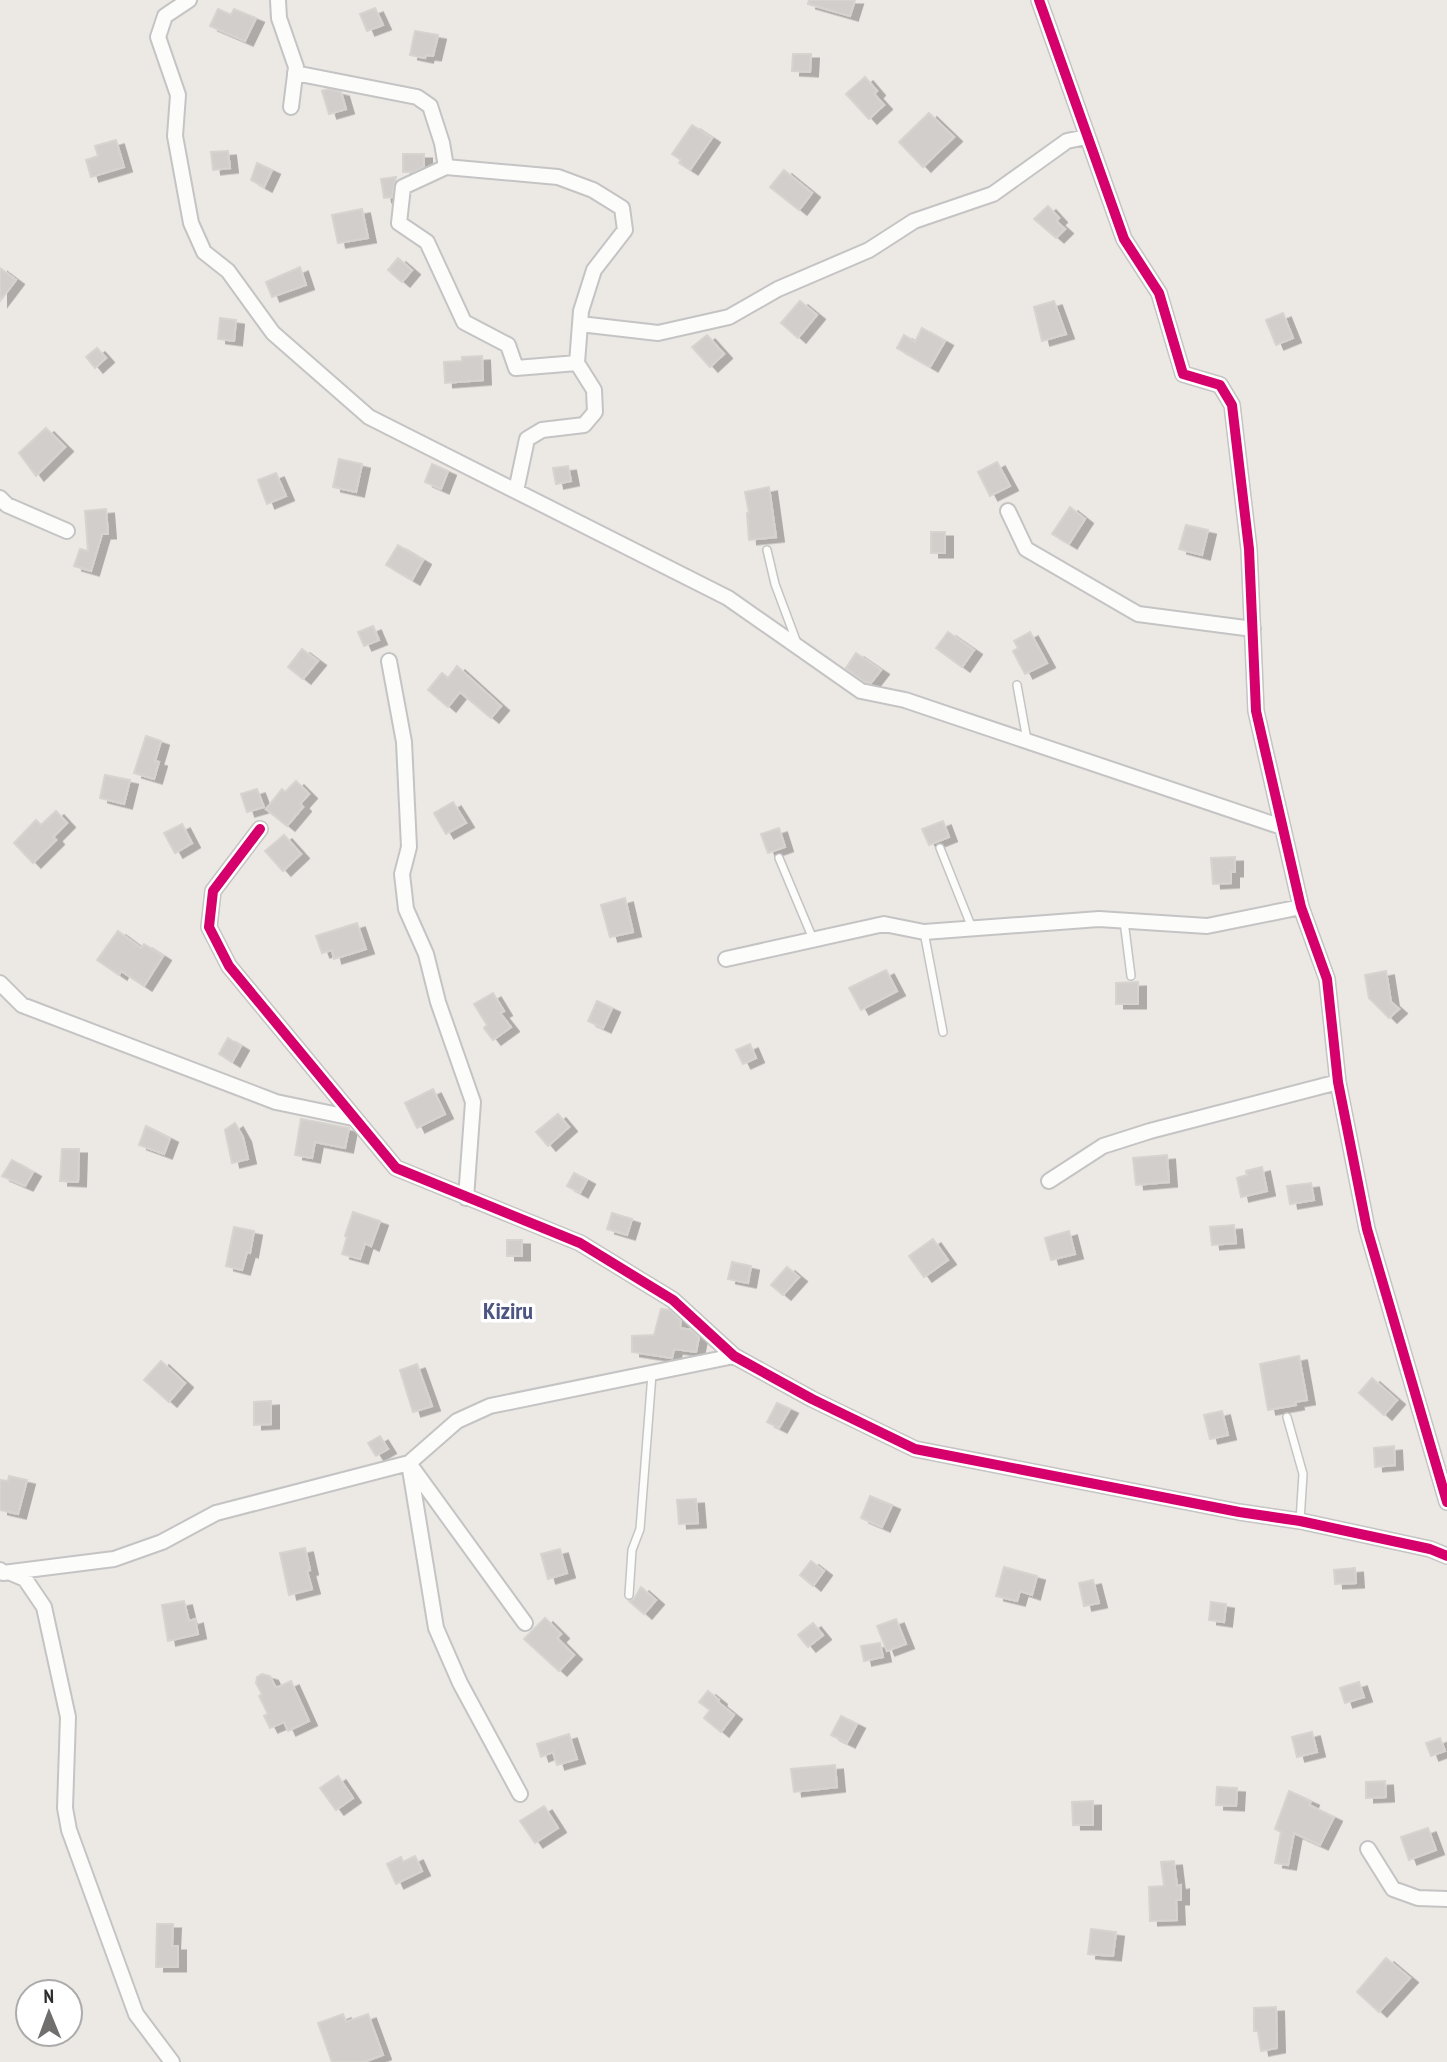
<svg xmlns="http://www.w3.org/2000/svg" width="1447" height="2062" viewBox="0 0 1447 2062" font-family="'PT Sans Narrow',sans-serif">
<style>
.building{fill:#d1cecb;stroke:#d7d4d0;stroke-width:2;filter:url(#shadow)}
.lines{fill:none;stroke-linecap:round;stroke-linejoin:round}
.lane-casing{stroke:#c5c4c5;stroke-width:10}
.street-casing{stroke:#c5c4c5;stroke-width:18}
.lane{stroke:#fcfcfb;stroke-width:7}
.street{stroke:#fcfcfb;stroke-width:14}
.cycleway-casing{stroke:#fff;stroke-width:15}
.cycleway{stroke:#d6006c;stroke-width:10}
.labels{text-anchor:middle;dominant-baseline:central;stroke-width:7;stroke-linejoin:round;paint-order:stroke}
.quarter-label{font-size:24px;font-weight:bold;fill:#4d5680;stroke:#fff}
</style>
<defs>
<filter id="shadow"><feDropShadow dx="8" dy="4.5" stdDeviation="0" flood-color="#0004"/></filter>
</defs>
<rect width="100%" height="100%" fill="#ece8e4"/>
<path class="building" d="M809,0H855L850,16L808,4Z
M375,8L383,25L367,31L360,14Z
M218,9L231,15L234,9L256,18L245,41L210,26Z
M415,31L438,35L433,56L426,55L425,58L410,55Z
M793,54H811L810,72L792,71Z
M865,77L877,91L874,94L884,105L869,119L846,94Z
M328,89L341,92L346,109L329,114L322,91Z
M929,113L954,137L923,167L899,142Z
M692,125L712,138L690,170L679,163L681,160L672,154Z
M116,140L124,167L91,177L86,160L98,156L95,146Z
M228,151L230,168L213,170L211,152Z
M403,154H424V167L413,172H403Z
M257,163L272,170L264,187L251,180Z
M784,170L812,193L799,210L770,187Z
M396,177L392,197L384,198L381,179Z
M1048,206L1059,218L1056,221L1065,229L1056,238L1034,219Z
M362,209L368,238L338,243L332,215Z
M398,258L412,270L402,282L388,270Z
M300,267L306,285L272,297L266,282Z
M0,268L16,280L0,301Z
M800,301L817,315L798,338L781,323Z
M1054,301L1066,334L1042,341L1034,307Z
M1283,313L1293,338L1276,345L1266,320Z
M220,318L236,320L234,341L218,339Z
M922,328L945,341L930,367L897,348L904,335L915,342Z
M707,335L724,354L710,367L692,347Z
M97,348L106,358L95,368L86,357Z
M482,356L483,380L445,383L444,362L462,361V357Z
M46,428L65,447L36,476L19,453Z
M339,459L362,464L356,492L333,487Z
M997,462L1010,486L990,496L978,472Z
M432,464L448,471L441,489L425,482Z
M568,466L571,481L556,484L553,468Z
M276,473L286,496L267,504L258,480Z
M769,487L776,537L749,540L747,513H749L745,492Z
M1070,507L1085,519L1069,544L1052,534Z
M106,509L108,534H102L91,571L74,566L80,549L88,551L85,511Z
M1186,525L1208,530L1202,555L1179,549Z
M931,532H945V553H931Z
M398,545L423,560L412,580L386,565Z
M373,626L379,640L364,646L358,632Z
M948,632L974,650L962,667L936,648Z
M1030,632L1047,663L1025,674L1013,651L1018,648L1014,641Z
M302,649L318,661L303,679L288,667Z
M856,653L881,670L871,683L865,682L846,668Z
M457,666L501,706L491,718L460,692L448,707L428,690L442,673L448,678Z
M146,736L161,741L155,761L159,762L154,779L134,773Z
M105,775L130,780L124,804L100,798Z
M296,781L309,794L300,804L303,807L287,826L266,809L282,789L285,792Z
M257,789L264,807L247,812L241,794Z
M453,802L466,823L446,834L434,813Z
M56,811L67,823L53,837L56,840L33,863L14,843L36,820L41,825Z
M943,821L949,837L929,845L922,829Z
M182,824L192,843L175,853L164,833Z
M779,828L785,847L768,853L761,834Z
M284,835L301,854L283,871L265,851Z
M1235,857V872H1231V883L1213,884L1211,858Z
M625,898L633,932L610,937L601,905Z
M357,923L366,949L334,959L332,950L322,953L316,936Z
M118,931L141,948L144,944L163,956L144,986L121,971L119,975L97,960Z
M886,970L897,991L861,1010L849,988Z
M1386,971L1391,1002L1399,1009L1389,1018L1369,998L1365,975Z
M1138,982V1004H1116V983Z
M493,993L504,1011L500,1013L511,1027L493,1040L484,1028L487,1025L474,1004Z
M597,1001L612,1008L603,1028L588,1021Z
M228,1038L241,1046L232,1062L219,1054Z
M750,1044L756,1058L743,1064L736,1050Z
M433,1089L445,1114L417,1128L405,1103Z
M558,1114L569,1127L548,1146L536,1132Z
M301,1119L349,1128L345,1148L315,1142L312,1158L295,1155Z
M235,1123L243,1137L248,1159L232,1163L225,1130Z
M146,1126L170,1138L164,1154L139,1145Z
M62,1149H79L78,1182L60,1181Z
M1167,1155L1169,1182L1136,1185L1133,1158Z
M12,1160L33,1172L25,1186L2,1176Z
M1262,1167L1267,1191L1241,1197L1237,1178L1247,1175L1246,1171Z
M574,1173L587,1180L580,1193L567,1186Z
M1311,1183L1314,1200L1290,1204L1287,1186Z
M353,1212L380,1221L371,1246L365,1243L360,1259L342,1254L347,1237L345,1236Z
M612,1213L632,1219L627,1235L607,1229Z
M1234,1225L1236,1243L1212,1245L1210,1227Z
M234,1227L254,1231L250,1253L247,1252L242,1270L226,1266Z
M1069,1231L1075,1254L1051,1260L1045,1238Z
M933,1239L948,1260L924,1277L909,1256Z
M507,1240H522V1256H507Z
M732,1262L751,1266L748,1283L728,1279Z
M787,1267L799,1277L783,1295L771,1285Z
M661,1309L670,1310L681,1321L680,1328L692,1330L699,1337L696,1352L674,1349L672,1358L632,1352V1336L654,1335Z
M1299,1356L1307,1400L1295,1402L1296,1405L1268,1410L1260,1364Z
M161,1361L185,1383L169,1402L144,1380Z
M417,1364L432,1406L413,1412L400,1370Z
M1372,1378L1397,1400L1384,1415L1359,1393Z
M271,1401V1424L254,1425V1402Z
M777,1403L790,1409L779,1428L767,1422Z
M1222,1411L1228,1435L1210,1439L1204,1415Z
M380,1436L388,1449L376,1456L368,1443Z
M1394,1446L1395,1465L1375,1467L1374,1448Z
M9,1476L27,1480L18,1514L0,1510V1480L8,1481Z
M870,1496L892,1505L882,1527L861,1518Z
M696,1499L698,1523L679,1524L677,1500Z
M305,1548L310,1570L307,1571L312,1589L289,1595L280,1553Z
M560,1549L567,1573L548,1579L541,1554Z
M811,1561L824,1571L813,1586L800,1575Z
M1004,1567L1037,1576L1032,1595L1020,1591L1017,1601L996,1596Z
M1355,1568L1356,1583L1335,1584L1334,1570Z
M1093,1580L1099,1603L1084,1606L1079,1583Z
M641,1587L656,1600L644,1614L629,1601L634,1599Z
M184,1601L189,1621L195,1619L198,1634L168,1641L162,1605Z
M1211,1602L1226,1604L1224,1622L1209,1620Z
M545,1618L561,1634L557,1638L574,1655L559,1671L524,1639Z
M896,1619L906,1644L887,1651L877,1626Z
M813,1623L823,1635L808,1647L798,1635Z
M880,1643L883,1657L864,1661L861,1646Z
M262,1674L270,1676L276,1688L291,1681L309,1721L288,1731L284,1722L270,1728L264,1716L268,1714L259,1696L262,1694L256,1683L257,1677Z
M1359,1682L1364,1697L1345,1703L1340,1688Z
M708,1691L719,1700L718,1702L734,1715L721,1732L704,1718L710,1710L699,1702Z
M841,1716L857,1724L847,1743L831,1735Z
M1312,1732L1317,1752L1297,1757L1292,1737Z
M569,1734L577,1759L557,1765L553,1752L541,1757L537,1744Z
M1440,1738L1445,1751L1431,1756L1426,1743Z
M835,1765L837,1787L794,1792L791,1769Z
M338,1776L353,1798L336,1810L320,1788Z
M1385,1781L1386,1797L1366,1798V1782Z
M1217,1787L1237,1788L1236,1806L1216,1805Z
M1289,1791L1311,1801L1309,1805L1334,1817L1320,1845L1294,1833L1288,1865L1275,1863L1281,1832L1275,1829Z
M1093,1801V1825H1073L1072,1802Z
M544,1806L558,1828L535,1843L520,1821Z
M1428,1828L1436,1850L1409,1860L1401,1837Z
M415,1856L422,1871L396,1884L387,1864L401,1857L403,1862Z
M1174,1861L1177,1886L1181,1885V1900H1176L1177,1920L1150,1921L1149,1887L1164,1886L1161,1862Z
M157,1924H173L172,1946H178V1967H156Z
M1091,1929L1116,1932L1113,1956L1088,1954Z
M1386,1958L1410,1978L1379,2012L1357,1992Z
M1276,2007L1277,2048L1261,2051L1258,2031H1254V2008Z
M343,2014L346,2022L368,2014L383,2055L364,2062H332L318,2023Z"/>
<g class="lines">
<defs>
<path id="lane" d="M767,550L775,584L797,643
M1017,685L1027,740
M940,848L972,928
M779,858L813,939
M1124,921L1131,976
M924,932L943,1032
M1287,1417L1303,1474L1300,1521
M629,1595L632,1550L640,1529L652,1374"/>
<path id="street" d="M189,0L165,16L158,37L178,95L175,136L191,223L204,252L228,271L273,333L369,417L728,598L861,691L905,700L1282,827
M278,0L279,18L296,67L291,107
M1039,0L1124,239L1159,293L1183,374L1220,385L1232,405L1249,549L1256,711L1301,907L1327,979L1338,1082L1367,1229L1447,1502
M295,73L417,97L430,106L442,143L446,167L558,177L593,190L622,208L625,230L594,270L581,311L577,363L594,390L595,412L584,425L542,430L527,439L516,491
M446,167L403,187L399,223L427,242L464,322L508,345L516,368L577,363
M580,324L658,333L729,317L778,289L869,250L914,221L993,194L1067,141L1086,137
M0,498L7,505L67,531
M1008,511L1026,549L1138,614L1253,629
M389,661L404,742L409,847L402,874L406,909L426,954L438,1002L473,1102L466,1198
M260,829L213,891L209,927L229,966L396,1168L580,1243L673,1300L734,1356L812,1399L915,1449L1239,1512L1300,1521L1430,1549L1447,1556
M726,959L884,924L924,932L1099,919L1207,926L1301,907
M0,983L22,1005L276,1102L353,1118
M1049,1181L1103,1146L1150,1131L1338,1082
M409,1463L436,1628L460,1683L520,1794
M411,1466L525,1623
M0,1570L3,1573L114,1559L162,1542L216,1513L409,1463L457,1421L490,1406L734,1356
M11,1573L25,1579L44,1607L68,1717L65,1808L69,1830L136,2014L172,2062
M1368,1849L1393,1889L1418,1898L1447,1899"/>
</defs>
<use href="#lane" class="lane-casing"/>
<use href="#street" class="street-casing"/>
<use href="#lane" class="lane"/>
<use href="#street" class="street"/>
<defs>
<path id="cycleway" d="M1039,0L1124,239L1159,293L1183,374L1220,385L1232,405L1249,549L1256,711L1301,907L1327,979L1338,1082L1367,1229L1447,1502
M260,829L213,891L209,927L229,966L396,1168L580,1243L673,1300L734,1356L812,1399L915,1449L1239,1512L1300,1521L1430,1549L1447,1556"/>
</defs>
<use href="#cycleway" class="cycleway-casing"/>
<use href="#cycleway" class="cycleway"/>
</g>
<g class="labels">
<g class="quarter-label">
<text x="508" y="1310">Kiziru</text>
</g>
</g>
<g transform="translate(49 2013) rotate(359)"><circle r="33" fill="#ffffff" stroke="#ababab" stroke-width="2"/>
<path d="M0-5L12 26L0 18L-12 26Z" fill="#706f6e"/>
<text y="-10" font-size="19" font-weight="bold" text-anchor="middle" fill="#2e2e2e">N</text>
</g>
</svg>
